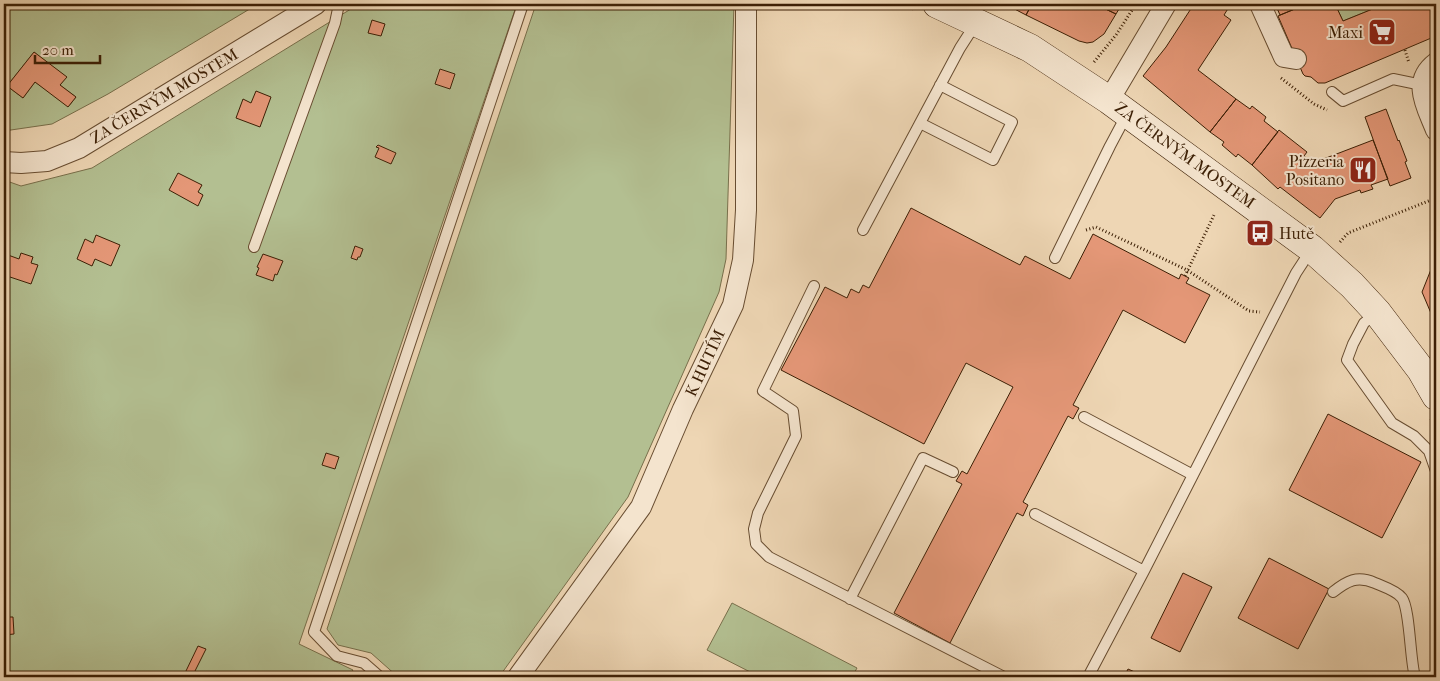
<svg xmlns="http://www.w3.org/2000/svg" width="1440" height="681" viewBox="0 0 1440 681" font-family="'IM FELL French Canon',serif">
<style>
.green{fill:#b3bf91;stroke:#786f4b;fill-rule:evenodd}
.building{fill:#e49777;stroke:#3c1f05}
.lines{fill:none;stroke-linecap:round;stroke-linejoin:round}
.lane-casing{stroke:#684d31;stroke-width:12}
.street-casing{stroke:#684d31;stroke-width:22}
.secondary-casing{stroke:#3c1f05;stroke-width:29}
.path{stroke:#3c1f05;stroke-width:3;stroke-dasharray:1 2.5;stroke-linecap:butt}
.lane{stroke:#f4e4ce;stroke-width:10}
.street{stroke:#f4e4ce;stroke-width:20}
.secondary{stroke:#f4e4ce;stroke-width:28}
.labels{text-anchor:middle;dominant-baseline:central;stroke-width:4;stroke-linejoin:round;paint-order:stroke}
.poi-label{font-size:16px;fill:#3c1f05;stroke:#f4e4ce;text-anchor:end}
.street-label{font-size:16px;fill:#3c1f05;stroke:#f4e4ce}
</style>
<rect width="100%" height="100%" fill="#eed6b4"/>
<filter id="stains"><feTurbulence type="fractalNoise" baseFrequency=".004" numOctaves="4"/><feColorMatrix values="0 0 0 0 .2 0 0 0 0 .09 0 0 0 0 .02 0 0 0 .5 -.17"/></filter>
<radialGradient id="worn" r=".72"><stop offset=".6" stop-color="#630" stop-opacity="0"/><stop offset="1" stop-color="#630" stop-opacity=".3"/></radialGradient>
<path class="green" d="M4,4H258L108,94L52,124L4,131ZM34,52L66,77L60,85L76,97L69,106L35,82L23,98L7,86Z
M359,4H517L299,644L353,670L348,677H4V180L21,186L92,168Z
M536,4H734L726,259L719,292L628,497L499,677H398L371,653L338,645L327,629Z
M1335,4H1385L1343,21Z
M732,603L857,668L852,677H760L707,650Z"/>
<path class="building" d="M1005,4H1032L1026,15Z
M1032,4H1095L1116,14L1104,34L1093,42L1087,43L1079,41L1026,15Z
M1095,4H1122L1116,14Z
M1194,4H1226L1229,7L1224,15L1231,20L1198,70L1236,99L1210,132L1143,76L1166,47Z
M1275,4H1307L1280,15L1276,6H1274V5Z
M1307,4H1335L1343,21L1385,4H1436V36L1325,83H1318L1311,77L1305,76L1303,74L1278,16Z
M372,20L385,24L381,36L368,33Z
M34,52L67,77L60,85L76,97L68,107L35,82L23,98L7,86Z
M440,69L455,74L450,89L435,84Z
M256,91L271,97L260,127L236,118L243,99L251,103Z
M1236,99L1250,109L1252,106L1266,117L1264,121L1278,132L1252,165L1238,154L1236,157L1222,145L1224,142L1210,132Z
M1386,109L1398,141L1399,140L1407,161L1405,162L1411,178L1390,186L1365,117Z
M1279,130L1307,152L1304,156L1313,163L1373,140L1388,179L1371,185L1373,189L1361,193L1360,190L1335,199L1320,218L1280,187L1278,189L1252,165Z
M378,145L396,153L391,164L375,157L379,148L376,147Z
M178,173L202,185L198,192L203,195L198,206L169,190Z
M911,208L1020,265L1025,256L1070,279L1093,234L1179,279L1181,274L1189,278L1186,283L1210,295L1185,343L1123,310L1073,405L1079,408L1073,419L1068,416L1023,502L1028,505L1023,516L1017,513L950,643L894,613L962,484L956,481L962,471L967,474L1013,387L966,363L924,444L781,370L825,287L847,298L851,289L859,293L863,285L869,288Z
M96,235L120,245L111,266L95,259L92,266L77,259L85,239L93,243Z
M355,246L363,249L360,257H358L357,260L351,258Z
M21,253L33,257L31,263L38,265L31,284L4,275V268L8,255L19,259Z
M263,254L283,261L277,275L275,274L273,281L256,275L259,268L257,267Z
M1436,257V325L1422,292Z
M1328,414L1421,462L1382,538L1289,490Z
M326,453L339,457L335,469L322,465Z
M1269,558L1329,589L1298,649L1238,618Z
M1183,573L1212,587L1180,652L1151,638Z
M4,617H13L14,634L4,635Z
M198,646L206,649L192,677L185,673Z
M1128,669L1146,677H1124Z"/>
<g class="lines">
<defs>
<path id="lane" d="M1332,92L1343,101L1393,79L1422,85
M920,123L993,160L1012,122L940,85
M863,230L960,48L976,23
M254,247L335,23L339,4
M1055,258L1110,146L1127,114
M814,286L763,391L793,411L796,436L758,513L754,529L756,544L769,557L1004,677
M1376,313L1364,323L1353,344L1347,360L1392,423L1414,436L1429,451L1436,471
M1084,417L1193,475
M1035,514L1144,571
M1333,592C1347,581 1357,575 1375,583C1382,586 1397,591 1402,598C1410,609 1410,660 1415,677
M850,599L923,458L953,472
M380,677L364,663L337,656L314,632L523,4
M1088,677L1144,571L1296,273L1311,250"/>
<path id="street" d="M1260,4L1284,57L1296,59
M1436,63C1411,82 1427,107 1436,130
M1109,100L1166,4
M4,162L21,163L47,161L79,148L316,4
M518,677L641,507L683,409L733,305L743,260L746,210V4"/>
<path id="secondary" d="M937,4L1030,48L1109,100L1312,249L1352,285L1377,312L1421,370L1436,396"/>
</defs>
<use href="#lane" class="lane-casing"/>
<use href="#street" class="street-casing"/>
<use href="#secondary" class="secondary-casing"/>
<path class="path" d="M903,4L913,9
M1405,50L1409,63
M1094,62L1116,35L1136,4
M1281,78L1314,104L1327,110
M1086,230L1096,227L1187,270L1249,311L1260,312
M1340,242L1348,233L1436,198
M1185,276L1214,215
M1431,419L1436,430"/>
<use href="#lane" class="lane"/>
<use href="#street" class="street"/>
<use href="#secondary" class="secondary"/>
</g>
<defs>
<symbol id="supermarket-square" viewBox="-11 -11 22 22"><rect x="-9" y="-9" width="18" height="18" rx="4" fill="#8f2418" stroke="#f4e4ce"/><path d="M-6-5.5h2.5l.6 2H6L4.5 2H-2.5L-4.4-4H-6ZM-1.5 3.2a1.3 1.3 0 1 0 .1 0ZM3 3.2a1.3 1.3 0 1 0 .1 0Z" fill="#fff"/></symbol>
<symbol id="restaurant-square" viewBox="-11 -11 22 22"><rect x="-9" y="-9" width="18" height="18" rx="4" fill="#8f2418" stroke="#f4e4ce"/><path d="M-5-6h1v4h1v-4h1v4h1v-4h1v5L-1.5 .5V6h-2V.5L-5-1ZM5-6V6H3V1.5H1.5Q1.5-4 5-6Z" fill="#fff"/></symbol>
<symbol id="bus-square" viewBox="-11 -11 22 22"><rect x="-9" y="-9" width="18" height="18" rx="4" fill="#8f2418" stroke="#f4e4ce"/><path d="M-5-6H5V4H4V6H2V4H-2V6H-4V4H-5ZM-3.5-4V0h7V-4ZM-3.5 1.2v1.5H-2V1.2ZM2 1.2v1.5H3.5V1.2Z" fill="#fff"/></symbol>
</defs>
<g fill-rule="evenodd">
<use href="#supermarket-square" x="1366" y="16" width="32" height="32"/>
<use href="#restaurant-square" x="1347" y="154" width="32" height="32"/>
<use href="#bus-square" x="1244" y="217" width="32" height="32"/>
</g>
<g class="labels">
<g class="poi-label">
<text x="1363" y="32">Maxi</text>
<text x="1344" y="161">Pizzeria<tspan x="1344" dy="18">Positano</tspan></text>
<text x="1279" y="233" text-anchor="start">Hutě</text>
</g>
<g class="street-label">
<text transform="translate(164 96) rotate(-31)">ZA ČERNÝM MOSTEM</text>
<text transform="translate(1185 155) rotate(36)">ZA ČERNÝM MOSTEM</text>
<text transform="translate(705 363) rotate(-65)">K HUTÍM</text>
</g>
</g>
<rect width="1440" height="681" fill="none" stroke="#eed6b4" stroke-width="20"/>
<rect x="5" y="5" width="1430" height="671" fill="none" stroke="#3c1f05" stroke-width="2.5"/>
<rect x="10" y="10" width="1420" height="661" fill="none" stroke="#3c1f05"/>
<path d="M35 55v8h65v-8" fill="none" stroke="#3c1f05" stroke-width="2.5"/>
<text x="42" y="55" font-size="15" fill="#3c1f05" stroke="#f4e4ce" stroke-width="4" paint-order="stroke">20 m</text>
<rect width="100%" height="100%" filter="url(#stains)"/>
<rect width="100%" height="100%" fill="url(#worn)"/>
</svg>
